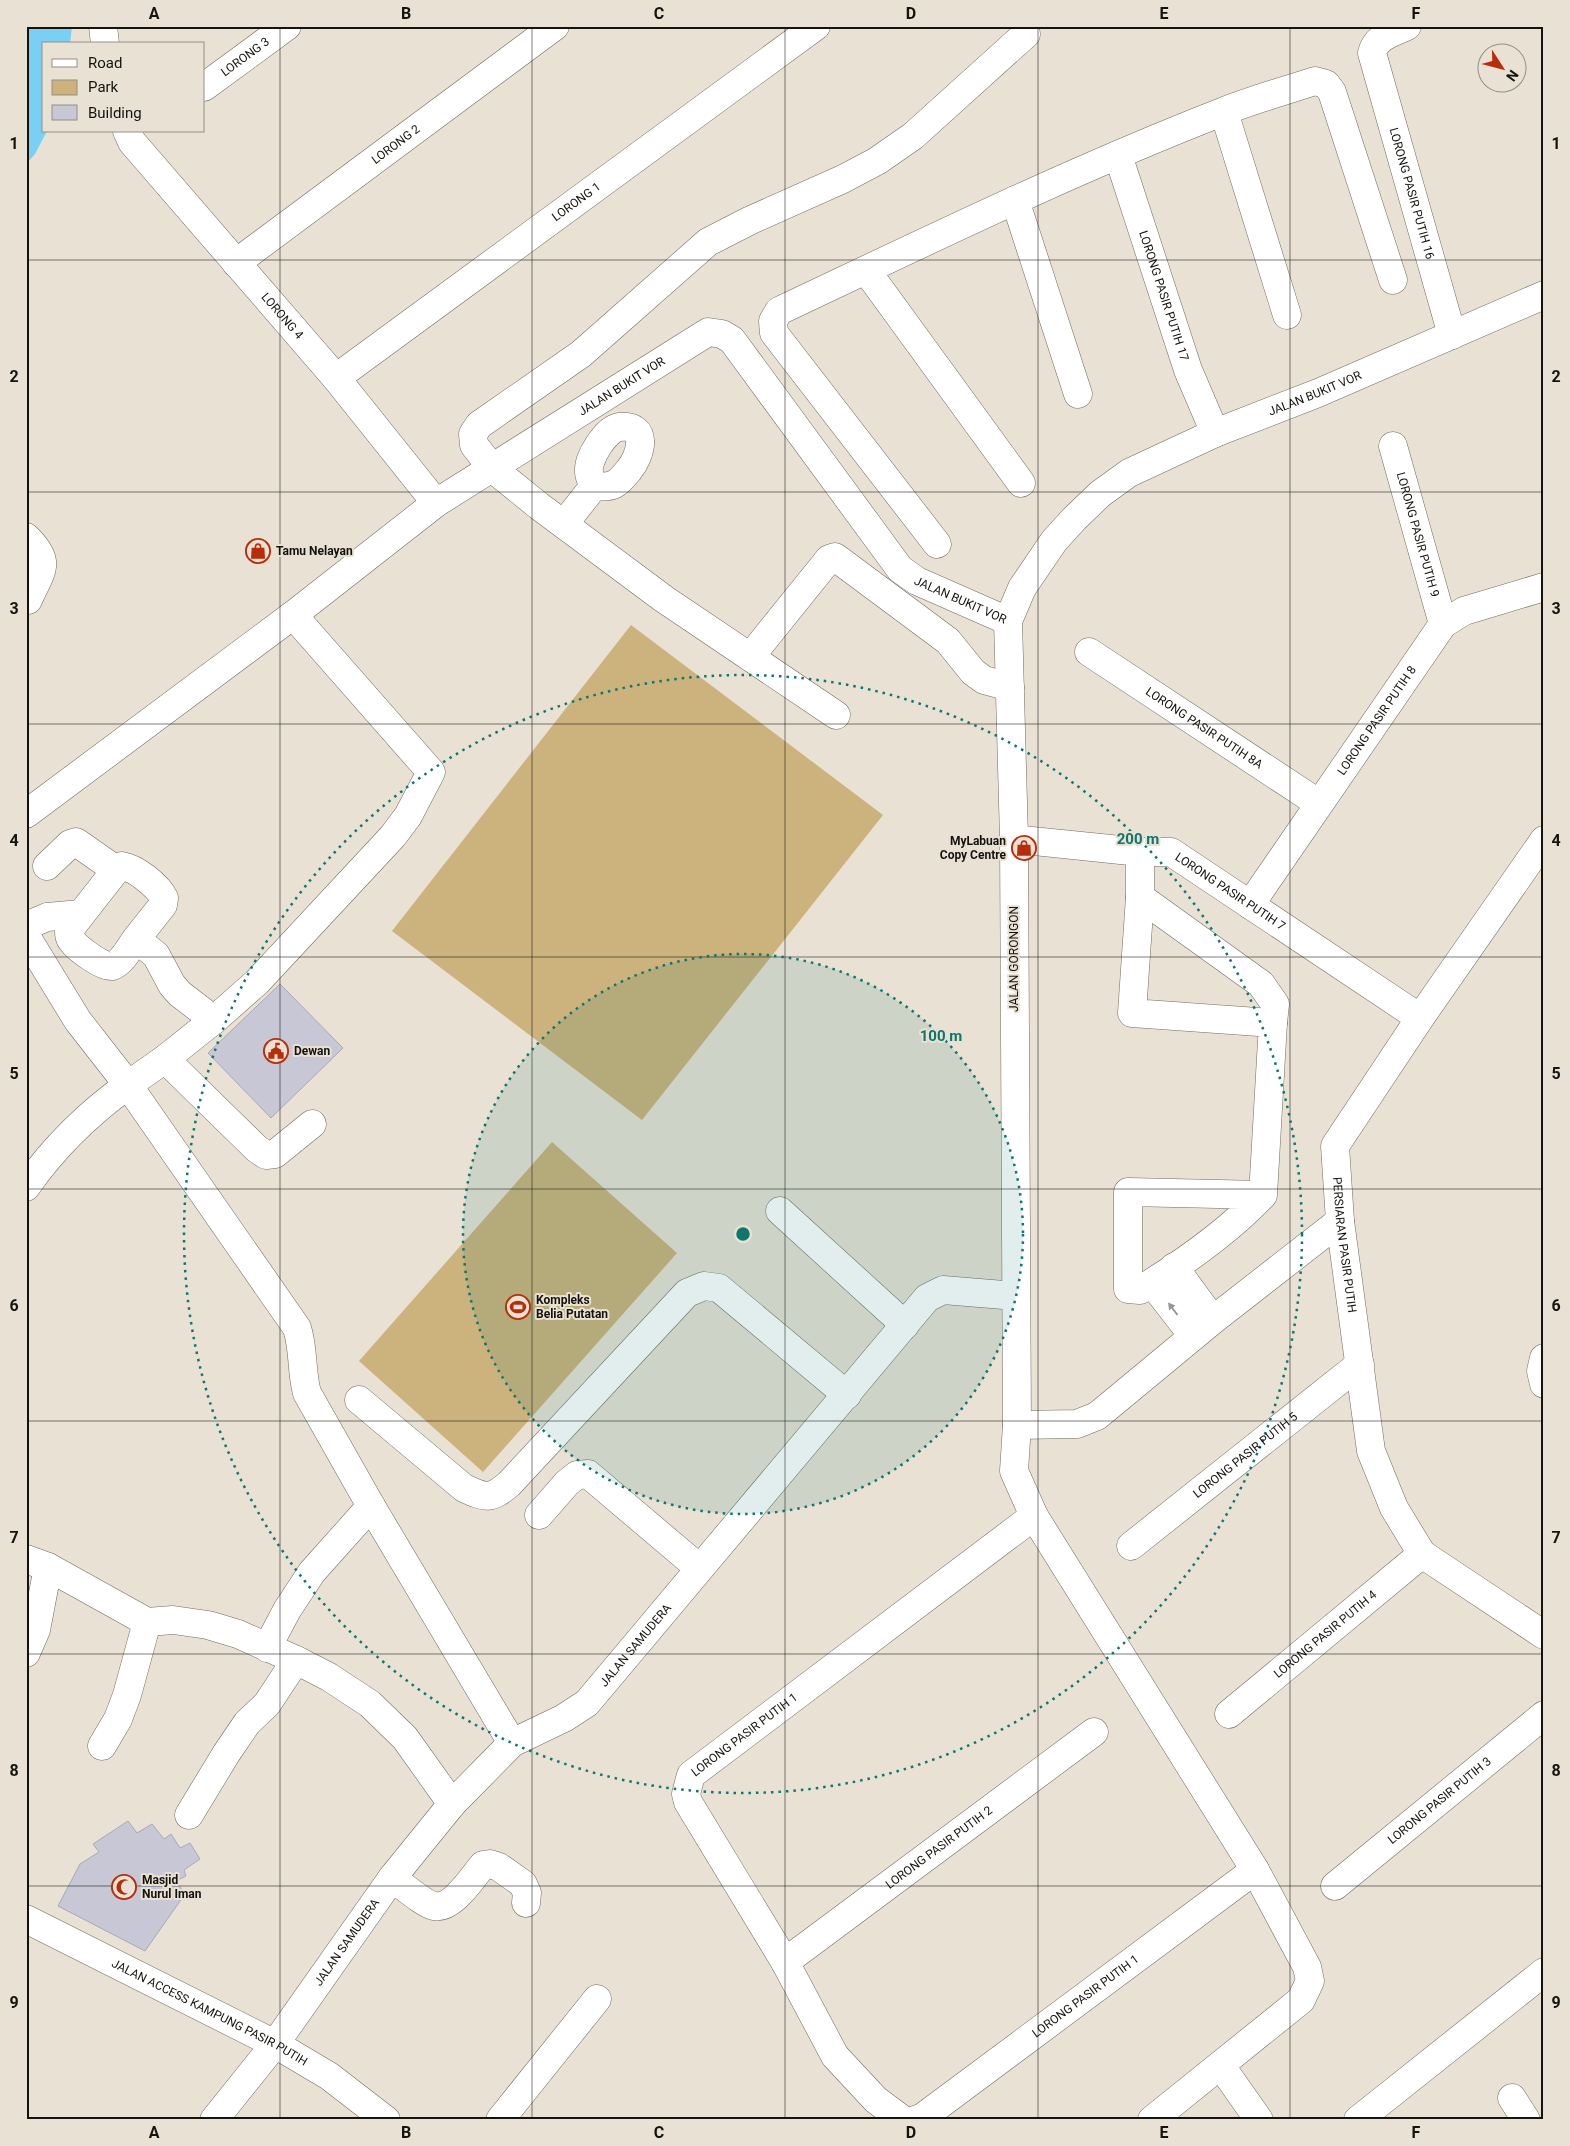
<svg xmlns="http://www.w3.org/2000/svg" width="1570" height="2146" viewBox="0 0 1570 2146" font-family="Roboto,sans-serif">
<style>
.green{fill:#ccb27c}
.water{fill:#7acff5}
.building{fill:#c8c7d5;stroke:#a9a9b7}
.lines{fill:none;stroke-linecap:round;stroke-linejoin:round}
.minor-casing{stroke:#716b5f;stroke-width:29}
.minor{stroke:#fff;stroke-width:28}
.oneway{fill:#969593}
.grid{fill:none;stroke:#15130e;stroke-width:1;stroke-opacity:0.55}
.ring{fill:none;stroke:#0f766e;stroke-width:2.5;stroke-dasharray:2.5 5}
.labels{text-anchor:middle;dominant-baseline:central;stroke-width:4;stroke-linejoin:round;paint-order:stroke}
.street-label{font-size:12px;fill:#15130e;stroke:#e8e1d4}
.poi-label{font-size:12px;font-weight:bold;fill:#15130e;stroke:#e8e1d4;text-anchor:start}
.centre{fill:#0f766e;stroke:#e8e1d4;stroke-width:2.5}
.ring-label{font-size:15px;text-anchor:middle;font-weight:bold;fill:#0f766e;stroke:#e8e1d4;stroke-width:4;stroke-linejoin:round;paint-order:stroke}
.neatline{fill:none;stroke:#15130e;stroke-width:2}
.grid-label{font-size:16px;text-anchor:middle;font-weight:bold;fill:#15130e}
</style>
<rect width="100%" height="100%" fill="#e8e1d4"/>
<path class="green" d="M631,625L883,815L642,1120L392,931Z
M552,1142L677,1253L483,1472L359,1361Z"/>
<path class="water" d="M26,26H72L70,44H44V131H47L35,154L26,164Z"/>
<path class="building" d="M280,984L343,1048L271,1118L208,1053Z
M128,1821L137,1833L152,1824L164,1839L171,1834L180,1848L190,1843L200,1859L184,1870L186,1876L176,1881L185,1894L145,1951L58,1906L80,1864L99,1852L93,1844Z"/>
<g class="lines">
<defs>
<g id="minor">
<path d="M103,26L105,44"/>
<path id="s1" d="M1407,26C1393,33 1376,36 1372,53L1452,335"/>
<path id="s2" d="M204,87L287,26"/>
<path d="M1224,112L1287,315"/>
<path id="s3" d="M127,131L132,142L336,378L436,503"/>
<path id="s4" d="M1118,155L1188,370L1215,433"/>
<path d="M1015,200L1078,394"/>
<path id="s5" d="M236,263L555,26"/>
<path d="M866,270L1021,483"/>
<path id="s6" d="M336,378L816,26"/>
<path id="s7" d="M1393,446L1443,624"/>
<path d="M564,524L594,486C592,482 589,477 589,472C587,459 606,429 619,427C650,423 641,456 629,470C617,485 613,488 594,486"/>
<path d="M26,537C53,563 41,570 28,600"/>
<path d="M937,544L774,333L773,321L779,311C925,242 1071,171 1222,112C1252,100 1284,91 1315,81L1326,84L1332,92L1393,280"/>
<path d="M293,615L431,772L408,816L393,836L257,982L214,1020L165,1059L128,1085L297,1328C304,1350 301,1371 307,1393L371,1506L512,1743"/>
<path id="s8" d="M1089,652L1318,803"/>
<path d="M750,657L829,559L835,557L948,641L973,672L984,680L1010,687"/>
<path d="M836,715L664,599L539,506L492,468L474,445L473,434L479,425L581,354L708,242L751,220L843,179L877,161L913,136L1026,34"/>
<path id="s9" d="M26,814L293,615L436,503L708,332L722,334L732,340L900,569L917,581L1008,621"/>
<path id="s10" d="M1014,839L1140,852H1171L1420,1018"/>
<path id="s11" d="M1544,840L1420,1018L1335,1146L1340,1221L1371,1451L1394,1508L1422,1554L1544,1635"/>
<path d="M1140,852V897L1132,1013L1273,1023L1263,1195L1128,1192V1289L1140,1290C1182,1264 1229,1231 1263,1195"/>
<path d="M47,866L70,844L76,842L116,870"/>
<path d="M1140,897L1261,984L1275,1004L1273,1023"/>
<path id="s12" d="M1250,905L1443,624L1464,611L1544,587"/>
<path d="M26,926L47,917L81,914"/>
<path d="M26,936L78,1021L128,1085C89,1113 54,1147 26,1187"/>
<path d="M136,939L163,905L164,898C158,886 136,868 122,866L116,870L69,930C69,934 69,938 72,941C77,948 103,968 112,966C122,963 130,947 136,939L156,955L172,985L180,994L214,1020"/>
<path d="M165,1059L257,1149L266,1155L275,1154L312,1124"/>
<path d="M780,1211L905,1325"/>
<path d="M1174,1267L1213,1320"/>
<path d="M1152,1283L1193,1336"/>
<path d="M1544,1358L1541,1371L1544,1384"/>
<path d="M359,1400L464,1488C486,1498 490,1500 509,1484L687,1293L704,1286L719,1288L847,1395"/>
<path d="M1017,1425L1077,1424L1097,1416L1213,1320L1340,1221"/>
<path d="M539,1515L567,1483L577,1475L588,1474L699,1568"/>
<path id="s13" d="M1131,1546L1360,1364"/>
<path d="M26,1559L48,1567L147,1622L173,1620L208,1625L238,1634L296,1660L329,1677L370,1704L405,1738L452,1804"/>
<path d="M267,1648L287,1610L312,1572L371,1506"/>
<path d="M26,1653L36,1630L48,1567"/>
<path id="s14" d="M1229,1714L1422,1554"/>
<path d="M102,1746L118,1719L127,1695L147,1622"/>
<path d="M189,1815L226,1754L247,1723L267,1704L296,1660"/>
<path d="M392,1878C401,1884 424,1904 434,1906C452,1910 472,1878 483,1865L490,1864L499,1867L523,1884L527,1893L526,1903"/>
<path id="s15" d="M1335,1886L1544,1715"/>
<path id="s16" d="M26,1919L275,2044L329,2076L386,2120"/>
<path id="s17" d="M785,1962L1094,1732"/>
<path d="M1221,2066L1259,2120"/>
<path d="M1512,2098L1526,2120"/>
<path id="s18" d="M214,2120L275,2044L392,1878L452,1804L512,1743L564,1718L587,1703L927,1298L943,1290L1016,1296"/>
<path d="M500,2120L597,1999"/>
<path id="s19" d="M903,2120L876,2100L835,2056L785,1962L688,1802L686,1794L691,1775L1034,1516"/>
<path id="s20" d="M915,2120L923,2117L1255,1870"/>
<path id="s21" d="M1152,2120L1301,2000L1310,1981L1307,1967L1255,1870L1034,1516L1014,1471L1017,1425L1014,839L1008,621L1022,588L1054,541L1074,519L1100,494L1129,473L1215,433L1318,393L1544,295"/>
<path d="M1358,2120L1544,1972"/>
</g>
</defs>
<use href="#minor" class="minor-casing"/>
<use href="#minor" class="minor"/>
</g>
<defs><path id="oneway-solid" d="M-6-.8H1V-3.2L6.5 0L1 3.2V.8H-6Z" transform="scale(1.25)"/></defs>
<use class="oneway" href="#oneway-solid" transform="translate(1173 1309) rotate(-127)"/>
<path class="grid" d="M280,26V2120M532,26V2120M785,26V2120M1038,26V2120M1290,26V2120M26,260H1544M26,492H1544M26,724H1544M26,957H1544M26,1189H1544M26,1421H1544M26,1654H1544M26,1886H1544"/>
<circle cx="743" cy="1234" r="280" fill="#0f766e" fill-opacity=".12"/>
<g class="ring">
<circle cx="743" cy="1234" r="280"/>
<circle cx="743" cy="1234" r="559"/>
</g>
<defs>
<symbol id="shop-ring" viewBox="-11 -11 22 22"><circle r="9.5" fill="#e8e1d4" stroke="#b82d09" stroke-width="1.5"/><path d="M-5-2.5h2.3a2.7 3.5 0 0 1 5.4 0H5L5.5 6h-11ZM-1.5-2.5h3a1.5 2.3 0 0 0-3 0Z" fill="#b82d09"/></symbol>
<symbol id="civic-ring" viewBox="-11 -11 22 22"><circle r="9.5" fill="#e8e1d4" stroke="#b82d09" stroke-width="1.5"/><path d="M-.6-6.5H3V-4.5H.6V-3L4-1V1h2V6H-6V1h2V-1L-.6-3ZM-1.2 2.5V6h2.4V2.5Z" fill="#b82d09"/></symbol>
<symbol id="stadium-ring" viewBox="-11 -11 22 22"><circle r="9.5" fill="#e8e1d4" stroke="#b82d09" stroke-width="1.5"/><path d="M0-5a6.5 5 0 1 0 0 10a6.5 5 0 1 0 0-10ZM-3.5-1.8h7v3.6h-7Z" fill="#b82d09"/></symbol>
<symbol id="mosque-ring" viewBox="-11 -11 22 22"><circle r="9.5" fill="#e8e1d4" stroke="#b82d09" stroke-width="1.5"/><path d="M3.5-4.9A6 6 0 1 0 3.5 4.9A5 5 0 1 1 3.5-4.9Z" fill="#b82d09"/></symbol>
</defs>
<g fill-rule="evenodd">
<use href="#shop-ring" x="244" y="537" width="28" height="28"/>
<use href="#shop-ring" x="1010" y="834" width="28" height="28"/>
<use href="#civic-ring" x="262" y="1037" width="28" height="28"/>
<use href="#stadium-ring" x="504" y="1293" width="28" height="28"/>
<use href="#mosque-ring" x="110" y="1873" width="28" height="28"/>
</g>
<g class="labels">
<g class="street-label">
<text stroke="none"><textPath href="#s2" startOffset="51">LORONG 3</textPath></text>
<text stroke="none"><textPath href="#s5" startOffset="199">LORONG 2</textPath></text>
<text stroke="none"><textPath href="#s1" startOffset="192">LORONG PASIR PUTIH 16</textPath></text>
<text stroke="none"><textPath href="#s6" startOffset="298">LORONG 1</textPath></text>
<text stroke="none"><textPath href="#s4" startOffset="148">LORONG PASIR PUTIH 17</textPath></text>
<text stroke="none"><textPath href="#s3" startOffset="242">LORONG 4</textPath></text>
<text stroke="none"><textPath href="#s9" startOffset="734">JALAN BUKIT VOR</textPath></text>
<text stroke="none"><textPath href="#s21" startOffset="2050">JALAN BUKIT VOR</textPath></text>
<text stroke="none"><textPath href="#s7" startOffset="92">LORONG PASIR PUTIH 9</textPath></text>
<text stroke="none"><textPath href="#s9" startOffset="1214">JALAN BUKIT VOR</textPath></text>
<text stroke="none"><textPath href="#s12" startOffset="224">LORONG PASIR PUTIH 8</textPath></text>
<text stroke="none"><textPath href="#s8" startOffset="138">LORONG PASIR PUTIH 8A</textPath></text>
<text stroke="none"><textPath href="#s10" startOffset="229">LORONG PASIR PUTIH 7</textPath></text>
<text transform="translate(1014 959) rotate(-90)">JALAN GORONGON</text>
<text stroke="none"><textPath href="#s11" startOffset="470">PERSIARAN PASIR PUTIH</textPath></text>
<text stroke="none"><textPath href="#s13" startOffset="146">LORONG PASIR PUTIH 5</textPath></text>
<text stroke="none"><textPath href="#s14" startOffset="125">LORONG PASIR PUTIH 4</textPath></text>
<text stroke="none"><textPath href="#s18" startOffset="642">JALAN SAMUDERA</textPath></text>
<text stroke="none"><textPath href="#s19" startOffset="482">LORONG PASIR PUTIH 1</textPath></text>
<text stroke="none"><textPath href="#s15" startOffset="135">LORONG PASIR PUTIH 3</textPath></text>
<text stroke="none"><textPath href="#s17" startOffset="192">LORONG PASIR PUTIH 2</textPath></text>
<text stroke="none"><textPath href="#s18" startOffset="222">JALAN SAMUDERA</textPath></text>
<text stroke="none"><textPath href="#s20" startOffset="211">LORONG PASIR PUTIH 1</textPath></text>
<text stroke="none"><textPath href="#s16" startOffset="206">JALAN ACCESS KAMPUNG PASIR PUTIH</textPath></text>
</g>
<g class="poi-label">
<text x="276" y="551">Tamu Nelayan</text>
<text x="1006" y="841" text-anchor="end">MyLabuan<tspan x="1006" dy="14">Copy Centre</tspan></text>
<text x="294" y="1051">Dewan</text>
<text x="536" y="1300">Kompleks<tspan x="536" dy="14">Belia Putatan</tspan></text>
<text x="142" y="1880">Masjid<tspan x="142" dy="14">Nurul Iman</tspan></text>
</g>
</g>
<circle cx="743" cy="1234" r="8" class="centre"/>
<g class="ring-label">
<text x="1138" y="844">200 m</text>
<text x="941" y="1041">100 m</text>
</g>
<rect width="1570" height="2146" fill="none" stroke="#e8e1d4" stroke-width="55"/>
<rect x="42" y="42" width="162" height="90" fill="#e8e1d4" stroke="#948f85"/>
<rect x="52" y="59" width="25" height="8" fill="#ffffff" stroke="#948f85"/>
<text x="88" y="68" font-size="15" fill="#15130e">Road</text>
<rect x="52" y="80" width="25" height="15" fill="#ccb27c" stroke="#948f85"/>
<text x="88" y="92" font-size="15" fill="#15130e">Park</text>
<rect x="52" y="105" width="25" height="15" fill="#c8c7d5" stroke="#948f85"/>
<text x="88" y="118" font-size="15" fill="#15130e">Building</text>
<g transform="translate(1502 68) rotate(126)"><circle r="24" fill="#e8e1d4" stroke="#948f85"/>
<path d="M0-4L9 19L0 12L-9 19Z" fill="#b82d09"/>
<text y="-8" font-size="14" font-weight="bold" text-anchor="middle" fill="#15130e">N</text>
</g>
<rect x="28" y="28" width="1514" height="2090" class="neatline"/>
<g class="grid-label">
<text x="154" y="19">A</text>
<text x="406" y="19">B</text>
<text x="659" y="19">C</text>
<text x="911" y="19">D</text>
<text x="1164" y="19">E</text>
<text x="1416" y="19">F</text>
<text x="14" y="149">1</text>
<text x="1556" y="149">1</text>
<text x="14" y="382">2</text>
<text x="1556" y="382">2</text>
<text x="14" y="614">3</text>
<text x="1556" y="614">3</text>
<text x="14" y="846">4</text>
<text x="1556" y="846">4</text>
<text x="14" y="1079">5</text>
<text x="1556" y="1079">5</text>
<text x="14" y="1311">6</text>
<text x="1556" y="1311">6</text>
<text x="14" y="1543">7</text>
<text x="1556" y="1543">7</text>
<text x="14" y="1776">8</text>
<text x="1556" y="1776">8</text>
<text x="14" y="2008">9</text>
<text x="1556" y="2008">9</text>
<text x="154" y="2138">A</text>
<text x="406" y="2138">B</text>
<text x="659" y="2138">C</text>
<text x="911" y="2138">D</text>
<text x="1164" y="2138">E</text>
<text x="1416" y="2138">F</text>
</g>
</svg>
